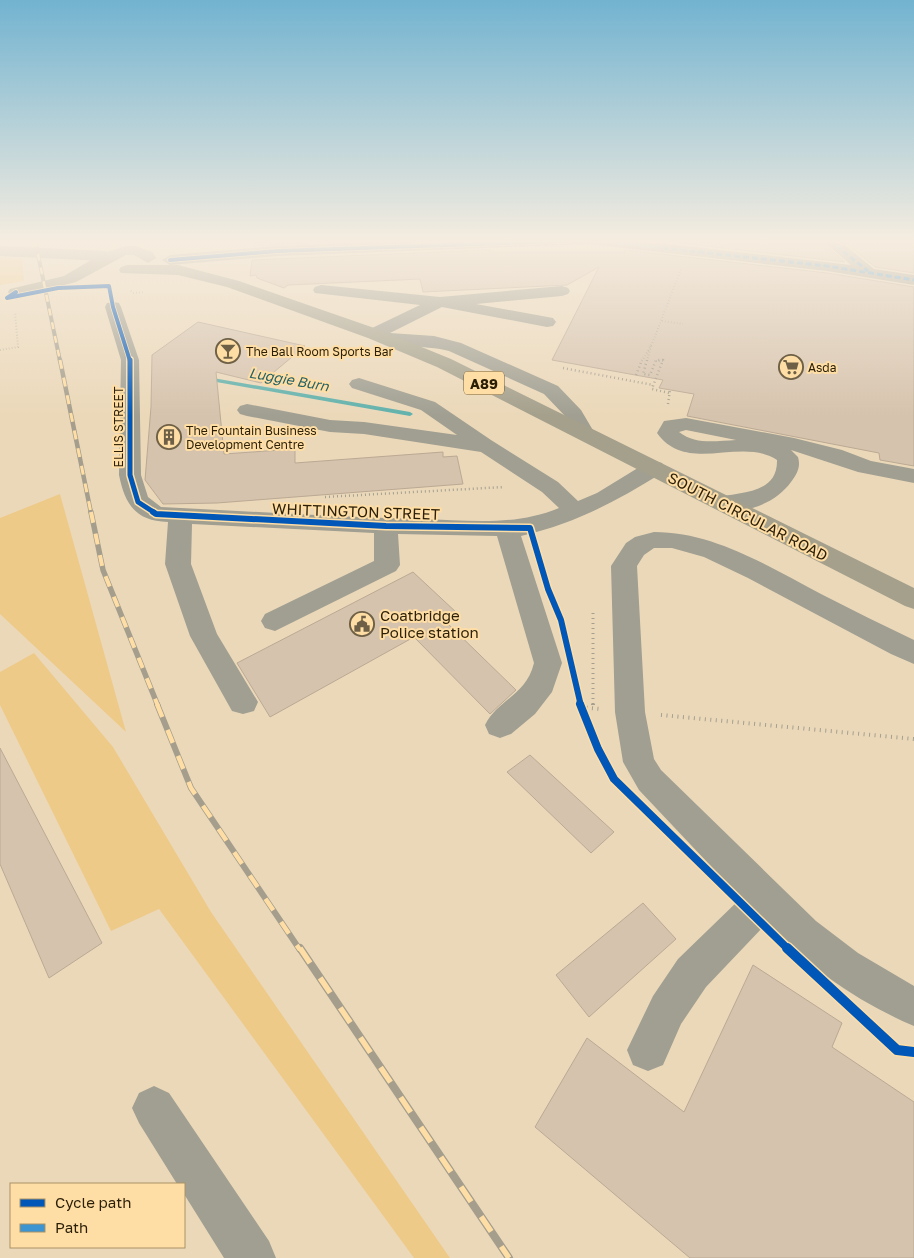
<svg xmlns="http://www.w3.org/2000/svg" width="914" height="1258" viewBox="0 0 914 1258" font-family="'Golos Text',sans-serif">
<style>
.green{fill:#eeca89}
.lines{fill:none;stroke-linecap:round;stroke-linejoin:round}
.stream{fill:#61b1ac;fill-rule:evenodd}
.building{fill:#d6c3ad;stroke:#bba994}
.path-far3{stroke:#a49f8f;stroke-width:2;stroke-dasharray:0.5 2.5;stroke-linecap:butt}
.path-far2{stroke:#a49f8f;stroke-width:2.5;stroke-dasharray:1 3;stroke-linecap:butt}
.path-far1{stroke:#a49f8f;stroke-width:3;stroke-dasharray:1 4;stroke-linecap:butt}
.path{stroke:#a49f8f;stroke-width:4;stroke-dasharray:1 4.5;stroke-linecap:butt}
.minor{fill:#a09f91;fill-rule:evenodd}
.major{fill:#a4a08c;fill-rule:evenodd}
.rail-far4-casing{stroke:#a59e8c;stroke-width:4}
.rail-far3-casing{stroke:#a59e8c;stroke-width:4.5}
.rail-far2-casing{stroke:#a59e8c;stroke-width:5.5}
.rail-far1-casing{stroke:#a59e8c;stroke-width:6}
.rail-casing{stroke:#a59e8c;stroke-width:8}
.rail-far4{stroke:#ffdea5;stroke-width:2.5;stroke-dasharray:7;stroke-linecap:butt}
.rail-far3{stroke:#ffdea5;stroke-width:3;stroke-dasharray:9;stroke-linecap:butt}
.rail-far2{stroke:#ffdea5;stroke-width:4;stroke-dasharray:11;stroke-linecap:butt}
.rail-far1{stroke:#ffdea5;stroke-width:4.5;stroke-dasharray:14;stroke-linecap:butt}
.rail{stroke:#ffdea5;stroke-width:5.5;stroke-dasharray:18;stroke-linecap:butt}
.quiet{stroke:#3c94d1;stroke-width:3;stroke-dasharray:6 3;stroke-linecap:butt}
.cycleway-far4-casing{stroke:#ffdea5;stroke-width:5.5}
.cycleway-far3-casing{stroke:#ffdea5;stroke-width:8}
.cycleway-far2-casing{stroke:#ffdea5;stroke-width:9}
.cycleway-far1-casing{stroke:#ffdea5;stroke-width:11}
.cycleway-casing{stroke:#ffdea5;stroke-width:13}
.cycleway-far4{stroke:#0057b8;stroke-width:4}
.cycleway-far3{stroke:#0057b8;stroke-width:5}
.cycleway-far2{stroke:#0057b8;stroke-width:6}
.cycleway-far1{stroke:#0057b8;stroke-width:8}
.cycleway{stroke:#0057b8;stroke-width:10}
.labels{text-anchor:middle;dominant-baseline:central;stroke-width:4;stroke-linejoin:round;paint-order:stroke}
.far-poi-label{font-size:12px;fill:#2b1f08;stroke:#ffdea5;text-anchor:start}
.far-street-label{font-size:12px;fill:#2b1f08;stroke:#ffdea5}
.far-water-label{font-size:14px;font-style:italic;fill:#256266;stroke:#ffdea5}
.shield{fill:#ffdea5;stroke:#6b5837;stroke-width:1}
.shield-label{font-size:14px;font-weight:bold;fill:#2b1f08}
.street-label{font-size:15px;fill:#2b1f08;stroke:#ffdea5}
.poi-label{font-size:15px;fill:#2b1f08;stroke:#ffdea5;text-anchor:start}
</style>
<rect width="100%" height="100%" fill="#ebd8b9"/>
<path class="green" d="M0,258L22,259L24,281L0,285Z
M60,494L126,732L0,614V518Z
M34,653L113,747L211,912L450,1258H414L159,909L111,931L0,705V672Z"/>
<g class="lines">
<path class="stream" d="M207,377L410,412L413,414L410,416L205,380L204,379Z"/>
</g>
<path class="building" d="M254,240H364L254,246Z
M653,240H820L845,262Z
M842,240H914V273L875,267Z
M487,250L495,252H625V250L827,273L914,287V466L880,460L879,453L687,416L694,394L659,388L663,380L552,360L599,267L567,285L423,292L420,279L288,285L284,288L257,278L256,275L250,276L252,260Z
M198,322L305,346L261,383L216,372L224,454L295,449V463L443,452V457L457,456L463,484L217,503L163,504L145,480L151,407L152,355Z
M413,572L457,613L444,620L516,690L490,714L414,637L270,717L237,663Z
M0,748L102,943L49,978L0,864Z
M530,755L614,832L591,853L507,772Z
M643,903L676,939L589,1017L556,975Z
M753,965L842,1023L832,1047L914,1102V1258H690L535,1127L587,1038L684,1112Z"/>
<g class="lines">
<path class="path-far3" d="M878,244L892,240
M131,291L133,293L144,292
M662,321L683,324
M0,350L18,347L15,312
M642,361L652,344L681,269
M647,361L651,345
M656,361H663"/>
<path class="path-far2" d="M647,360L643,374L650,375L656,360H663L653,386
M563,368L653,385L652,389L669,393
M636,375L642,360
M668,404L670,390
M325,497L504,487"/>
<path class="path-far1" d="M593,613V706"/>
<path class="path" d="M593,704V709
M581,707L600,709
M661,715L914,739"/>
<path class="minor" d="M412,240H634L851,265L822,240H839L874,269L914,275V285L827,271L589,244L277,256L170,265L162,260L170,255L277,246Z
M0,246L105,251L113,256L105,261L0,256Z
M321,285L440,297L562,286L568,288L570,291L568,294L562,296L476,304L553,318L556,322L553,326L547,327L442,307L390,333L434,336L461,343L558,386L581,410L594,432L590,436L583,438L576,436L565,416L544,394L449,351C429,345 374,347 365,334L368,330L420,305L315,293L313,290L315,287Z
M113,302L119,303L121,307L139,360L141,475L148,497L161,507C247,511 333,517 420,519C468,520 513,527 559,508L542,492L481,452L364,434L330,432L247,416L240,414L237,410L240,406L247,404L330,420L364,422L457,435L421,410L352,388L349,384L352,380L359,378L435,402L491,440L558,482L578,501L597,493L646,463L654,461L662,463L665,468L662,473C615,502 576,523 521,536L562,663L552,692L535,714L511,734L500,738L489,734L485,725C498,699 526,696 534,663L497,536L398,534L400,565L396,571L275,631L265,628L261,621L265,614L374,561V533L192,524L191,564L217,634L258,702L254,711L243,714L232,711L190,636L165,564L168,522C136,521 125,505 119,475L121,360L105,307L107,303Z
M686,418L794,438L842,450L871,461L914,469V483L858,472L791,450L798,457C801,467 797,474 791,482C774,505 742,516 714,508L710,503L714,498C736,492 778,496 777,460C741,436 687,475 657,433L664,421ZM686,430L736,440C715,441 696,445 679,432Z
M654,532C715,532 769,567 821,594C852,610 883,625 914,640V664L891,654L748,578L704,557L672,548H654L644,555L637,566L645,712L654,759L661,770L816,921L858,953L914,986V1026C857,1002 810,968 766,924L706,987L681,1024L663,1065L648,1071L633,1065L627,1050L653,996L678,959L741,898L639,790L623,762L615,712L611,566L626,543L635,537Z
M154,1086L169,1093L269,1241L276,1258H224L184,1194V1184H177L139,1123L132,1108L139,1093Z"/>
<path class="major" d="M126,246H136L152,252L156,258L148,263L134,255H126L76,282L16,297L10,295L8,292L10,289L64,276L101,254Z
M127,265H178L239,281L380,330L451,359L914,588V609L905,606L437,367L368,338L227,287L178,275L121,273L119,270L121,267Z"/>
<defs>
<path id="rail-far4" d="M35,240L60,361"/>
<path id="rail-far3" d="M60,360L91,513"/>
<path id="rail-far2" d="M91,512L103,570L158,706"/>
<path id="rail-far1" d="M157,704L191,788L300,950"/>
<path id="rail" d="M300,948L509,1258"/>
</defs>
<use href="#rail-far4" class="rail-far4-casing"/>
<use href="#rail-far3" class="rail-far3-casing"/>
<use href="#rail-far2" class="rail-far2-casing"/>
<use href="#rail-far1" class="rail-far1-casing"/>
<use href="#rail" class="rail-casing"/>
<use href="#rail-far4" class="rail-far4"/>
<use href="#rail-far3" class="rail-far3"/>
<use href="#rail-far2" class="rail-far2"/>
<use href="#rail-far1" class="rail-far1"/>
<use href="#rail" class="rail"/>
<path class="quiet" d="M591,240L827,266L914,280
M829,240L868,271"/>
<defs>
<path id="cycleway-far4" d="M170,260L277,251L587,240
M16,292L7,298L58,288L109,286L113,307L130,361"/>
<path id="cycleway-far3" d="M130,360V475L138,502L155,513"/>
<path id="cycleway-far2" d="M153,512L156,514L386,526L530,528L548,589L561,620L581,706"/>
<path id="cycleway-far1" d="M580,704L598,749L614,779L789,950"/>
<path id="cycleway" d="M787,948L897,1050L914,1052"/>
</defs>
<use href="#cycleway-far4" class="cycleway-far4-casing"/>
<use href="#cycleway-far3" class="cycleway-far3-casing"/>
<use href="#cycleway-far2" class="cycleway-far2-casing"/>
<use href="#cycleway-far1" class="cycleway-far1-casing"/>
<use href="#cycleway" class="cycleway-casing"/>
<use href="#cycleway-far4" class="cycleway-far4"/>
<use href="#cycleway-far3" class="cycleway-far3"/>
<use href="#cycleway-far2" class="cycleway-far2"/>
<use href="#cycleway-far1" class="cycleway-far1"/>
<use href="#cycleway" class="cycleway"/>
</g>
<linearGradient id="sky" x2="0" y2="1"><stop stop-color="#72b3d0"/><stop offset="0.58" stop-color="#f6ede0"/><stop offset="1" stop-color="#f6ede0" stop-opacity="0"/></linearGradient>
<rect width="914" height="416" fill="url(#sky)"/>
<defs>
<symbol id="bar-ring" viewBox="-11 -11 22 22"><circle r="9.5" fill="#ffdea5" stroke="#6e6046" stroke-width="1.5"/><path d="M-6-5H6L.8 .8V4.5H3.5V6h-7V4.5H-.8V.8Z" fill="#6e6046"/></symbol>
<symbol id="supermarket-ring" viewBox="-11 -11 22 22"><circle r="9.5" fill="#ffdea5" stroke="#6e6046" stroke-width="1.5"/><path d="M-6-5.5h2.5l.6 2H6L4.5 2H-2.5L-4.4-4H-6ZM-1.5 3.2a1.3 1.3 0 1 0 .1 0ZM3 3.2a1.3 1.3 0 1 0 .1 0Z" fill="#6e6046"/></symbol>
<symbol id="building-ring" viewBox="-11 -11 22 22"><circle r="9.5" fill="#ffdea5" stroke="#6e6046" stroke-width="1.5"/><path d="M-4-6H4V6H1V3H-1V6H-4ZM-2.5-4.3h1.7v1.8h-1.7ZM.8-4.3h1.7v1.8H.8ZM-2.5-1h1.7V.8h-1.7ZM.8-1h1.7V.8H.8Z" fill="#6e6046"/></symbol>
<symbol id="civic-ring" viewBox="-11 -11 22 22"><circle r="9.5" fill="#ffdea5" stroke="#6e6046" stroke-width="1.5"/><path d="M-.6-6.5H3V-4.5H.6V-3L4-1V1h2V6H-6V1h2V-1L-.6-3ZM-1.2 2.5V6h2.4V2.5Z" fill="#6e6046"/></symbol>
</defs>
<g fill-rule="evenodd">
<use href="#bar-ring" x="214" y="337" width="28" height="28"/>
<use href="#supermarket-ring" x="777" y="353" width="28" height="28"/>
<use href="#building-ring" x="155" y="423" width="28" height="28"/>
<use href="#civic-ring" x="348" y="610" width="28" height="28"/>
</g>
<g class="labels">
<g class="far-poi-label">
<text x="246" y="351">The Ball Room Sports Bar</text>
<text x="808" y="367">Asda</text>
<text x="186" y="430">The Fountain Business<tspan x="186" dy="14">Development Centre</tspan></text>
</g>
<g class="far-street-label">
<text transform="translate(118 427) rotate(-90)">ELLIS STREET</text>
</g>
<g class="far-water-label">
<text transform="translate(289 379) rotate(10)">Luggie Burn</text>
</g>
<rect class="shield" x="464" y="371.5" width="40" height="23" rx="4"/>
<g class="shield-label">
<text x="484" y="383">A89</text>
</g>
<g class="street-label">
<text transform="translate(356 511) rotate(2)">WHITTINGTON STREET</text>
<text transform="translate(748 516) rotate(27)">SOUTH CIRCULAR ROAD</text>
</g>
<g class="poi-label">
<text x="380" y="615">Coatbridge<tspan x="380" dy="17">Police station</tspan></text>
</g>
</g>
<rect x="10" y="1183" width="175" height="65" fill="#ffdea5" stroke="#aa9266"/>
<rect x="20" y="1199" width="25" height="8" fill="#0057b8" stroke="#aa9266"/>
<text x="55" y="1208" font-size="15" fill="#2b1f08">Cycle path</text>
<rect x="20" y="1224" width="25" height="8" fill="#3c94d1" stroke="#aa9266"/>
<text x="55" y="1233" font-size="15" fill="#2b1f08">Path</text>
</svg>
